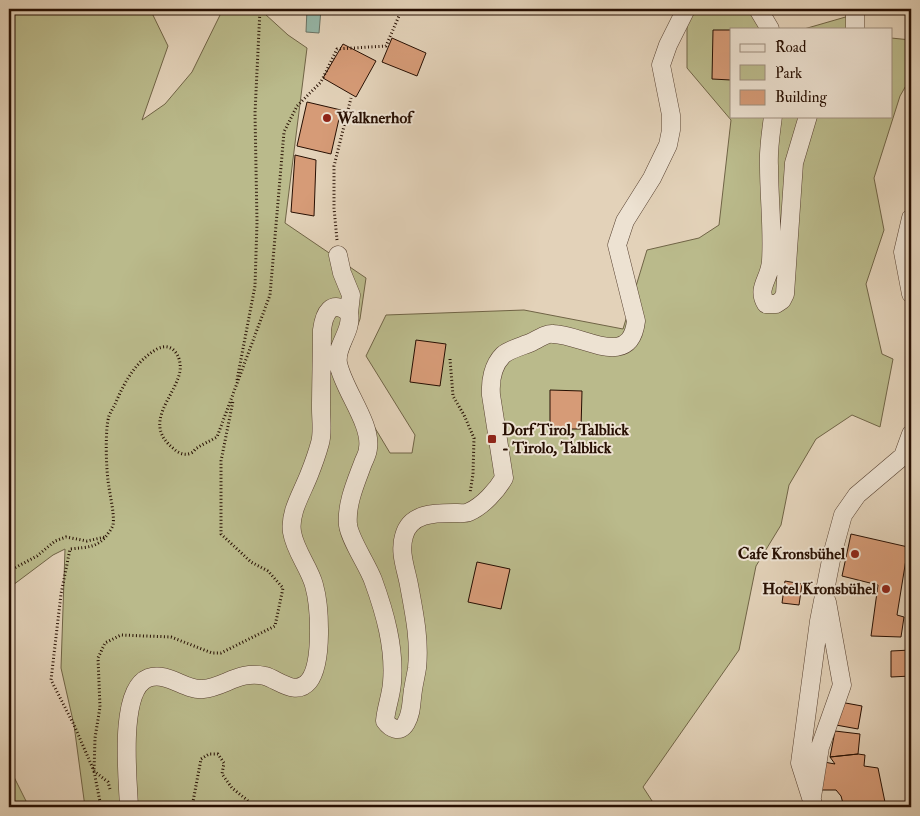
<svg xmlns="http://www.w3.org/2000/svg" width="920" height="816" viewBox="0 0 920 816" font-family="'IM FELL Double Pica',serif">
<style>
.green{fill:#baba8b;stroke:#706446}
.water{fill:#96b8a9;stroke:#6a7466}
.building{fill:#d69b77;stroke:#270f02}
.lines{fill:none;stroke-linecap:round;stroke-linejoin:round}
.minor-casing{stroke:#564030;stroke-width:19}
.path{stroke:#270f02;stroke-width:3;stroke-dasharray:1 2.5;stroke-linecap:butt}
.minor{stroke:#ede2d2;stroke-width:18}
.poi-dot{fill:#8f2418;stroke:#ede2d2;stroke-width:2}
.labels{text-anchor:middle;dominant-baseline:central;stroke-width:4;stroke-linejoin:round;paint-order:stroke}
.poi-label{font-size:16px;font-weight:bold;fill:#270f02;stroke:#ede2d2;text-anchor:start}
</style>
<rect width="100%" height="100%" fill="#e3d2b9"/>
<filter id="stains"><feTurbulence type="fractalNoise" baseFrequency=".004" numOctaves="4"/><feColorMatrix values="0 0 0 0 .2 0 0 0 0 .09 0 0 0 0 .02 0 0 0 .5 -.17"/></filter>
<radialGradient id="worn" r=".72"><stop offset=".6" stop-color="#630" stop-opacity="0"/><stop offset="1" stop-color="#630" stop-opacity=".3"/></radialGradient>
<path class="green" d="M9,9H150L168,46L142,120L165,104L192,72L223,9H265V14L288,35L307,48L285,223L366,278L360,319L345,360L366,413L390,453H412L415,435L366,356L386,315L524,310L623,329L647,250L699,238L719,225L731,120L687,68V9H758L770,29H731V116H891V38L911,40V77L900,96L874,178L884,230L866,284L882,354L893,359L880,427L852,415L816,439L789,485L781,525L756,566L739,650L643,787L656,807H85L74,725L61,668L65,549L53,555L13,585L9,581Z
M849,16L858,29H804Z
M9,767L29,807H9Z"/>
<path class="water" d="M307,9H321L319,33L306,32Z"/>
<path class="building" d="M713,30H731V80L712,79Z
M392,38L426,53L417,76L382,62Z
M343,44L376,61L356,97L323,78Z
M307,102L341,110L331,154L297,146Z
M295,155L316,160L314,216L291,212Z
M416,340L446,344L440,386L410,382Z
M550,390L582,391L581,429H550Z
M851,534L908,547L897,615L904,617L901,637L871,636L878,585L842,576Z
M477,562L510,569L501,609L468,602Z
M785,581L802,584L799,605L782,603Z
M911,650V676L891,677V651Z
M840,702L862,706L858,729L836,725Z
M835,731L860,734L858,754L830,757Z
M858,754L865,755L864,766L878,768L886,807H844L841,796L836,790H819L824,762L835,764L830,757Z"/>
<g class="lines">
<defs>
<path id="minor" d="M758,9L770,29
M855,29V9
M773,116C771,133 768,149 769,166C769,198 773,229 771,261C770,279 756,288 766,304H776L782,300L785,294L794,163L808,116
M911,218L903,252L911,294
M338,255L342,273L351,295L349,313
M812,797L820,747L842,685L827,602
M129,807C128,780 118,690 148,678C168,671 185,691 203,689C225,687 239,670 265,676C279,680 296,697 309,681C323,663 320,606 314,585C309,567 295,551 292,532C289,513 302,493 309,475C313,465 317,454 320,443C323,433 321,420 321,409C321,383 322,356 322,330C324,314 331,298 349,313C353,331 335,346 338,363C343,389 372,424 368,448C368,453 365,458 363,463C356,482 346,504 348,525C350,540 367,564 373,580C385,613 395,648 392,683C391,696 386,708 385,721C390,728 400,734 406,723C412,713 411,702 413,690C414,683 416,675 417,668C420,640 414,612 409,585C406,569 399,552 404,536C410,513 434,513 454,513C458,513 465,514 469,512C483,506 497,490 504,478L491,395C490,381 493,365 503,355C510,349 523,346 532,342C538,339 547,333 553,334C582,334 630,371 636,321L617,245L625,221L652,178L668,145L671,130V115L661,65L668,45L686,9
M814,807L800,763L819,621L832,555L843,515L857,495L903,456L911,434"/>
</defs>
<use href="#minor" class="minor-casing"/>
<path class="path" d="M337,240L334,208V166L351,98
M450,359L453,396L464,415L474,438L473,474L470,493
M237,380L255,286L257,222L255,113L260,9
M9,571L37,556L55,541L66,537L87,541L105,537
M110,789L108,782L94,771L74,725L51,680L61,594L70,549C88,547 99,548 109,532C110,531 113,526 113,525C115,514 109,492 108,480C106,465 105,429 109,416C111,411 114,407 116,402C125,381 136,361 157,349C172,341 182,356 180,371C175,398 141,423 174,449C178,453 185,456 191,453C194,452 195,449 197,448C203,444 210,441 217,437L270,295L284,132L297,106L321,82L337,49L386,46L402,9
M101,807L94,771L95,738L100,707L98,658L105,643L121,635L171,637L212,653H221L275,626L283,588L268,571L251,562L221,534V461L233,401
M192,807L201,759L209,754H218L224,763L222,774L232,788L247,800L253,807"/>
<use href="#minor" class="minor"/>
</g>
<g class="poi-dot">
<circle cx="327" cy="118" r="5"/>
<rect x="487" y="434" width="10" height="10" rx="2.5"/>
<circle cx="855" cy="554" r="5"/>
<circle cx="886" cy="589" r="5"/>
</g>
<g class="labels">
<g class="poi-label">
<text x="337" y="118">Walknerhof</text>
<text x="502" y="430">Dorf Tirol, Talblick<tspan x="502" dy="18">- Tirolo, Talblick</tspan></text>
<text x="845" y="554" text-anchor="end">Cafe Kronsbühel</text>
<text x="876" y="589" text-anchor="end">Hotel Kronsbühel</text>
</g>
</g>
<rect width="920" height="816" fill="none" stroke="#e3d2b9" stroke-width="30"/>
<rect x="10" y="10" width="900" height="796" fill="none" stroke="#270f02" stroke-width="2.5"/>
<rect x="15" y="15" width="890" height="786" fill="none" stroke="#270f02"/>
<rect x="730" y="28" width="162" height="90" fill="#ede2d2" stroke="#9e8e7f"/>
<rect x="740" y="44" width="25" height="8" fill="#ede2d2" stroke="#9e8e7f"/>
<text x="775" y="52" font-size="15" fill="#270f02">Road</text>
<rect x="740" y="65" width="25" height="15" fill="#baba8b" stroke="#9e8e7f"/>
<text x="775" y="78" font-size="15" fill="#270f02">Park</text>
<rect x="740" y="90" width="25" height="15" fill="#d69b77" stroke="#9e8e7f"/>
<text x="775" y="102" font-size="15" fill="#270f02">Building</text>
<rect width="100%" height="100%" filter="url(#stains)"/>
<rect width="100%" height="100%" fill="url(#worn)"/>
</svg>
